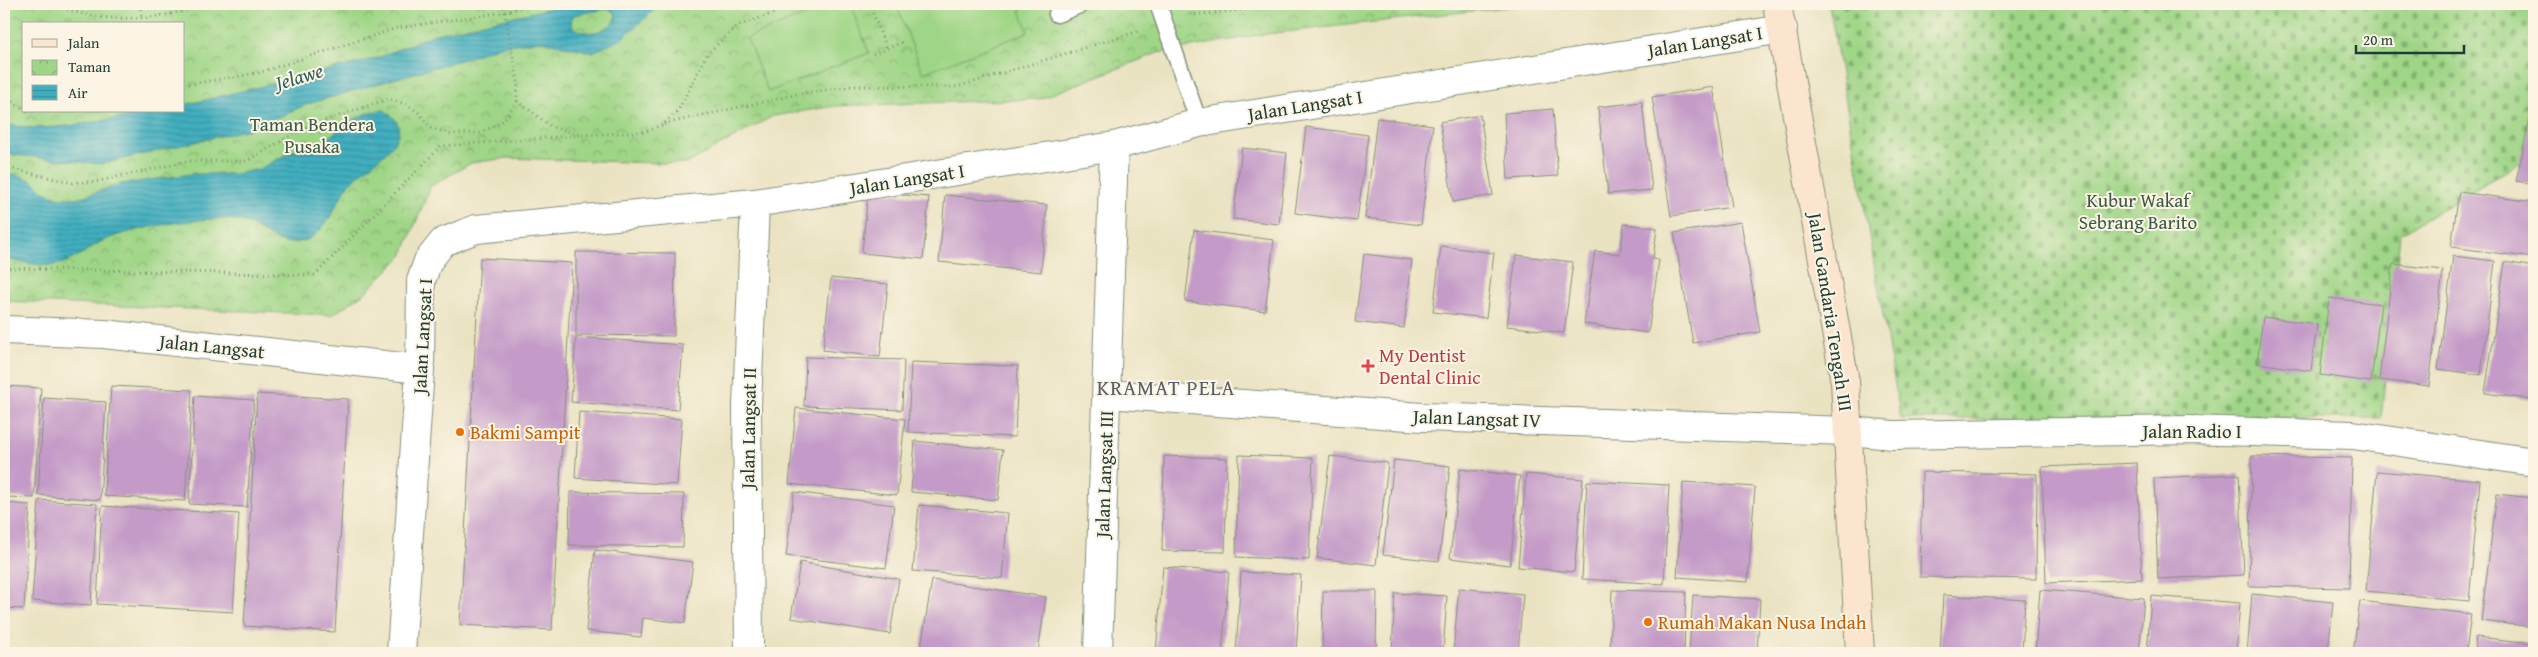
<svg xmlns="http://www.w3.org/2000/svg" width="2538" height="657" viewBox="0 0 2538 657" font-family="'Gentium Book Plus',serif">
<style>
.cemetery{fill:url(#cemetery-stones);stroke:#5f895d}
.park{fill:url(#park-crowns);stroke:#5f895d;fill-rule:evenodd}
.garden{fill:#9fd586;stroke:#5f895d}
.water{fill:url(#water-rules);stroke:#30767a;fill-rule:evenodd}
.building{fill:#c49bc8}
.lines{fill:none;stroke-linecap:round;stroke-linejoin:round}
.service-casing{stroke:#84907b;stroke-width:19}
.minor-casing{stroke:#84907b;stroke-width:30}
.secondary-casing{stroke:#84907b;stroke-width:30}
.path{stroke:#84907b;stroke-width:3;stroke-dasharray:1 4;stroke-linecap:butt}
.service{stroke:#fff;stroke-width:16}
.minor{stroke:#fff;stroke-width:28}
.secondary{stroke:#fce5cf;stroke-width:28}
.health-dot{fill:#e0444e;stroke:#fcf5e5;stroke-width:2}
.food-dot{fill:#e8710a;stroke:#fcf5e5;stroke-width:2}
.labels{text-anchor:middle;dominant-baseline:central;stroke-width:4;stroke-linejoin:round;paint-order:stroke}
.street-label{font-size:19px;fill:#1f3d34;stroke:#fcf5e5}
.park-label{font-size:19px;fill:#395b44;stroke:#fcf5e5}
.health-label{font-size:19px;fill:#be3a42;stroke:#fcf5e5;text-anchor:start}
.food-label{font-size:19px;fill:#c56008;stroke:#fcf5e5;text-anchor:start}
.water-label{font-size:20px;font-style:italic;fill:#295f5e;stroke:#fcf5e5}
.quarter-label{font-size:21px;letter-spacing:1px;fill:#595e68;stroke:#fcf5e5}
</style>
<defs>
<pattern id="cemetery-stones" width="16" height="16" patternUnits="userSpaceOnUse" patternTransform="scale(1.25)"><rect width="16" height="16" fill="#9fd586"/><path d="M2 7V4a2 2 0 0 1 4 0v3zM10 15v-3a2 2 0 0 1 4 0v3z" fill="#81ae6e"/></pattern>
<pattern id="park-crowns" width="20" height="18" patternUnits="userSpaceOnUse" patternTransform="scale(1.25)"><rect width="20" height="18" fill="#9fd586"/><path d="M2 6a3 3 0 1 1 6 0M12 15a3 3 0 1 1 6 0" fill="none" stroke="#81ae6e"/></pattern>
<pattern id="water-rules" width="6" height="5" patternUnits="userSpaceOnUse" patternTransform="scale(1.25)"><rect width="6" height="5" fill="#41aebf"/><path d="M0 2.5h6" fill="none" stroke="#368f9c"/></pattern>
</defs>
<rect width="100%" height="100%" fill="#fcf5e5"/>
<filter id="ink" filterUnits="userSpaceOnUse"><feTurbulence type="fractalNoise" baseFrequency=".02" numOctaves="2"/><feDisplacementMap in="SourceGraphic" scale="10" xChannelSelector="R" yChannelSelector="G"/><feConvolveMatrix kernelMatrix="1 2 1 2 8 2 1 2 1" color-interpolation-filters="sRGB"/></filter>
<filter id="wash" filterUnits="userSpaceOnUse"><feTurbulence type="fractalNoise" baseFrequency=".0096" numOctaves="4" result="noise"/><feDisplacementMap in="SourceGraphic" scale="20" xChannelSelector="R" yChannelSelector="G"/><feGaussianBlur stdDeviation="1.12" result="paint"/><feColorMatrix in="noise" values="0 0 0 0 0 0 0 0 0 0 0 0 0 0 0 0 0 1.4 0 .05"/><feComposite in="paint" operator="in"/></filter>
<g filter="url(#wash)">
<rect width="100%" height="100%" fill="#eae3c2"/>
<path class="cemetery" d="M1829,4H2534V150L2528,158L2400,234L2381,418L1901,419Z"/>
<path class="park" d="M4,4H1534L1258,35L1158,53L1039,99L835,106L773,116L686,164L508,158L471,163L431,186L402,256L366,292L332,315L4,301ZM24,24H184V111H24Z"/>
<path class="garden" d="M835,4H850L869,53L768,92L747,38Z
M896,4H1018L1028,32L923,73Z"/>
<path class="water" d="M569,4H661L620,40L593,52L541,41L499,46L470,57L308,104L249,129L102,164L4,154V124C14,125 24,128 34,128C85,128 134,111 184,111V105L375,59L435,34ZM607,9L615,12L616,19C606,33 588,36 573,28L571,20L574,15Z
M384,110C427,137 363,165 347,187C334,206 325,238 299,242C272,247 266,229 244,222C236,219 223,218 214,219C184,220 135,228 107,239C88,247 74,263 53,265C37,266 19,261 4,259V174H14L33,181L44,192L60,198H78L121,184L191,174H235L259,169L293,151H311L346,124L369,112Z"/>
<g id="blocks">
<path class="building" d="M1713,87L1732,207L1671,216L1652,97Z
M1642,102L1652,190L1608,194L1598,107Z
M1553,109L1558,176L1508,179L1504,113Z
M2531,114H2534V184L2516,181Z
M1480,115L1493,195L1453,202L1440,122Z
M1377,118L1433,125L1421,225L1365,218Z
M1306,127L1368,135L1357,221L1295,213Z
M1242,148L1287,153L1279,224L1233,219Z
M868,192L929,197L923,259L862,253Z
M2459,192L2534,202V258L2451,247Z
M945,195L1047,205L1041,272L939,262Z
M1741,222L1760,332L1693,343L1674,233Z
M1624,224L1657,228L1653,259L1659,260L1648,333L1584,324L1595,251L1620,254Z
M1194,230L1274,240L1265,311L1185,301Z
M1441,246L1494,253L1486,318L1433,312Z
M576,252L675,253L674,336L576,335Z
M1364,254L1412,260L1404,328L1355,322Z
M1516,255L1573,262L1564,333L1507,326Z
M2453,256L2495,261L2481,375L2438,369Z
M480,258L572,263L552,630L460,625Z
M2505,262L2534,267L2533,400L2485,393Z
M2393,264L2443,270L2429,386L2379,380Z
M831,278L888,284L880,357L823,350Z
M2329,298L2381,304L2371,382L2320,375Z
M2263,317L2317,324L2311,371L2257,363Z
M576,337L683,345L678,410L571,402Z
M806,357L904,360L902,410L804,406Z
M911,362L1018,366L1015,437L908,432Z
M4,386L41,388L34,498L4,497Z
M111,386L192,390L185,501L104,496Z
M257,394L348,399L335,632L244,626Z
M195,396L254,400L247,507L189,504Z
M44,398L106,402L100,500L38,495Z
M796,408L905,419L897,495L789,484Z
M579,412L682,419L677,485L575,478Z
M915,441L1003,450L998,500L911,492Z
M1239,455L1313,458L1309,560L1236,557Z
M1164,456L1227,458L1225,552L1162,551Z
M1330,456L1388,463L1376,565L1317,558Z
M2252,456L2352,458L2349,588L2249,586Z
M1394,460L1450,466L1439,561L1383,555Z
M2137,463L2142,579L2046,583L2042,467Z
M1460,469L1520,476L1510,565L1450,558Z
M2377,471L2480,480L2469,601L2366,591Z
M1922,472L2037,474L2036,579L1920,577Z
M1526,474L1583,479L1574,572L1518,567Z
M2239,474L2244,575L2158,579L2154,478Z
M1587,481L1669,485L1664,584L1582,579Z
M1683,482L1755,487L1748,582L1677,577Z
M570,492L684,494L683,547L569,545Z
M794,492L894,505L886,568L786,556Z
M2497,494L2534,498V627L2481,621Z
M39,500L97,504L91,605L32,601Z
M4,503L30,505L24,609L4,608Z
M919,505L1008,513L1002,578L913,571Z
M102,506L239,514L233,612L97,604Z
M595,550L693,562L685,623L643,618L641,637L586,631Z
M800,562L899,579L890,634L791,618Z
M1163,567L1229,572L1222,653H1156Z
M1241,572L1301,575L1296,653H1236Z
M932,580L1046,597L1038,653H920Z
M1459,588L1523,594L1518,653H1453Z
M1612,590L1686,592L1684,653H1610Z
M2040,590L2144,598L2139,653H2035Z
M1323,591H1377L1376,653H1322Z
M1395,593L1447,596L1443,653H1392Z
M2252,594L2333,602L2328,653H2247Z
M1693,595L1760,599L1757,653H1689Z
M1943,595L2025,600L2022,653H1940Z
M2151,596L2240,603L2236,653H2147Z
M2360,601L2471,614L2466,653H2353Z
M2476,637L2534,643V653H2474Z"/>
</g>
</g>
<g filter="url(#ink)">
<use href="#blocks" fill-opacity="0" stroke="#84907b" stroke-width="1"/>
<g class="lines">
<defs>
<path id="service" d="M1158,4L1199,123
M1057,14L1082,4"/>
<path id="minor" d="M4,330L104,334L420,369
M1107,394L1422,417L1849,431L1893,435L2189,430L2353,435L2534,462
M401,653L420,369L421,281L428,261L443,242L476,229L755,203L1114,146L1199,123L1783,29
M749,653L747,406L755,203
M1098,653L1114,146"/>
<path id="secondary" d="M1777,4L1845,382L1860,653"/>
</defs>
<use href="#service" class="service-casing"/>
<use href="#minor" class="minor-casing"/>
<use href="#secondary" class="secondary-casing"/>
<path class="path" d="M53,4C100,25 159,21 207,4
M140,4L142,18
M869,4L887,49
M1190,15L1304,4
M873,54L905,41
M184,85L258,73L397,28L505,12L533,4
M4,96L24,109
M517,101L552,127L582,135L645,132L664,124L679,109L707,54L737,26L800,4
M27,111H31
M664,124L798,94L853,86L957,87L1139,31
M4,167L73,183L99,181L188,161H247L304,128L388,99L405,104L418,112L431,128L450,134L480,133L503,121L517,101L518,82L503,4
M4,268L315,275L441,146L582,135"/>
<use href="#service" class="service"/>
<use href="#minor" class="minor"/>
<use href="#secondary" class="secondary"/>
</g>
</g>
<path class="health-dot" d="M1365.5 358.5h5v5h5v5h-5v5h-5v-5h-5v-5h5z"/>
<g class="food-dot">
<circle cx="460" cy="432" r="5"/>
<circle cx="1648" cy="622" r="5"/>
</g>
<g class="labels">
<g class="street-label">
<text transform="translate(1705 41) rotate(-9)">Jalan Langsat I</text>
<text transform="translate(1305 105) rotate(-9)">Jalan Langsat I</text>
<text transform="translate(907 179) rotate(-9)">Jalan Langsat I</text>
<text transform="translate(1831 312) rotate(81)">Jalan Gandaria Tengah III</text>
<text transform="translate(422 336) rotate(-87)">Jalan Langsat I</text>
<text transform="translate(212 346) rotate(6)">Jalan Langsat</text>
<text transform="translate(1477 418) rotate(2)">Jalan Langsat IV</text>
<text transform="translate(748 428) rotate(-89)">Jalan Langsat II</text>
<text x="2192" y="431">Jalan Radio I</text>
<text transform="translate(1104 474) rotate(-88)">Jalan Langsat III</text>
</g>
<g class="park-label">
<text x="312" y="124">Taman Bendera<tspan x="312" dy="22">Pusaka</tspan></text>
<text x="2138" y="200">Kubur Wakaf<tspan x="2138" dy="22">Sebrang Barito</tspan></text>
</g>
<g class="health-label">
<text x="1379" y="355">My Dentist<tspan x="1379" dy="22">Dental Clinic</tspan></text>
</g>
<g class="food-label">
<text x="470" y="432">Bakmi Sampit</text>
<text x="1658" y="622">Rumah Makan Nusa Indah</text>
</g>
<g class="water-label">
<text transform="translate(299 76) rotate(-17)">Jelawe</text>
</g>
<g class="quarter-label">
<text x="1166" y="387">KRAMAT PELA</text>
</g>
</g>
<rect width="2538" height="657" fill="none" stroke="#fcf5e5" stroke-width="20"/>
<rect x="22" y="22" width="162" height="90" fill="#fcf5e5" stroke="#a4ab9e"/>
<rect x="32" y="39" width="25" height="8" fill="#fce5cf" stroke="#a4ab9e"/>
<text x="68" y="48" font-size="15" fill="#1f3d34">Jalan</text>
<rect x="32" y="60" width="25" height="15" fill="url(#park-crowns)" stroke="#a4ab9e"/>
<text x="68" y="72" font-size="15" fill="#1f3d34">Taman</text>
<rect x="32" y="85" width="25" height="15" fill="url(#water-rules)" stroke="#a4ab9e"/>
<text x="68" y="98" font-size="15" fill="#1f3d34">Air</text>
<path d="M2356 45v8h108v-8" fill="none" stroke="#1f3d34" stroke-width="2.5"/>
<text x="2363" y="45" font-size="15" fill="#1f3d34" stroke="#fcf5e5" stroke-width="4" paint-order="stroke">20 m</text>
</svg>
